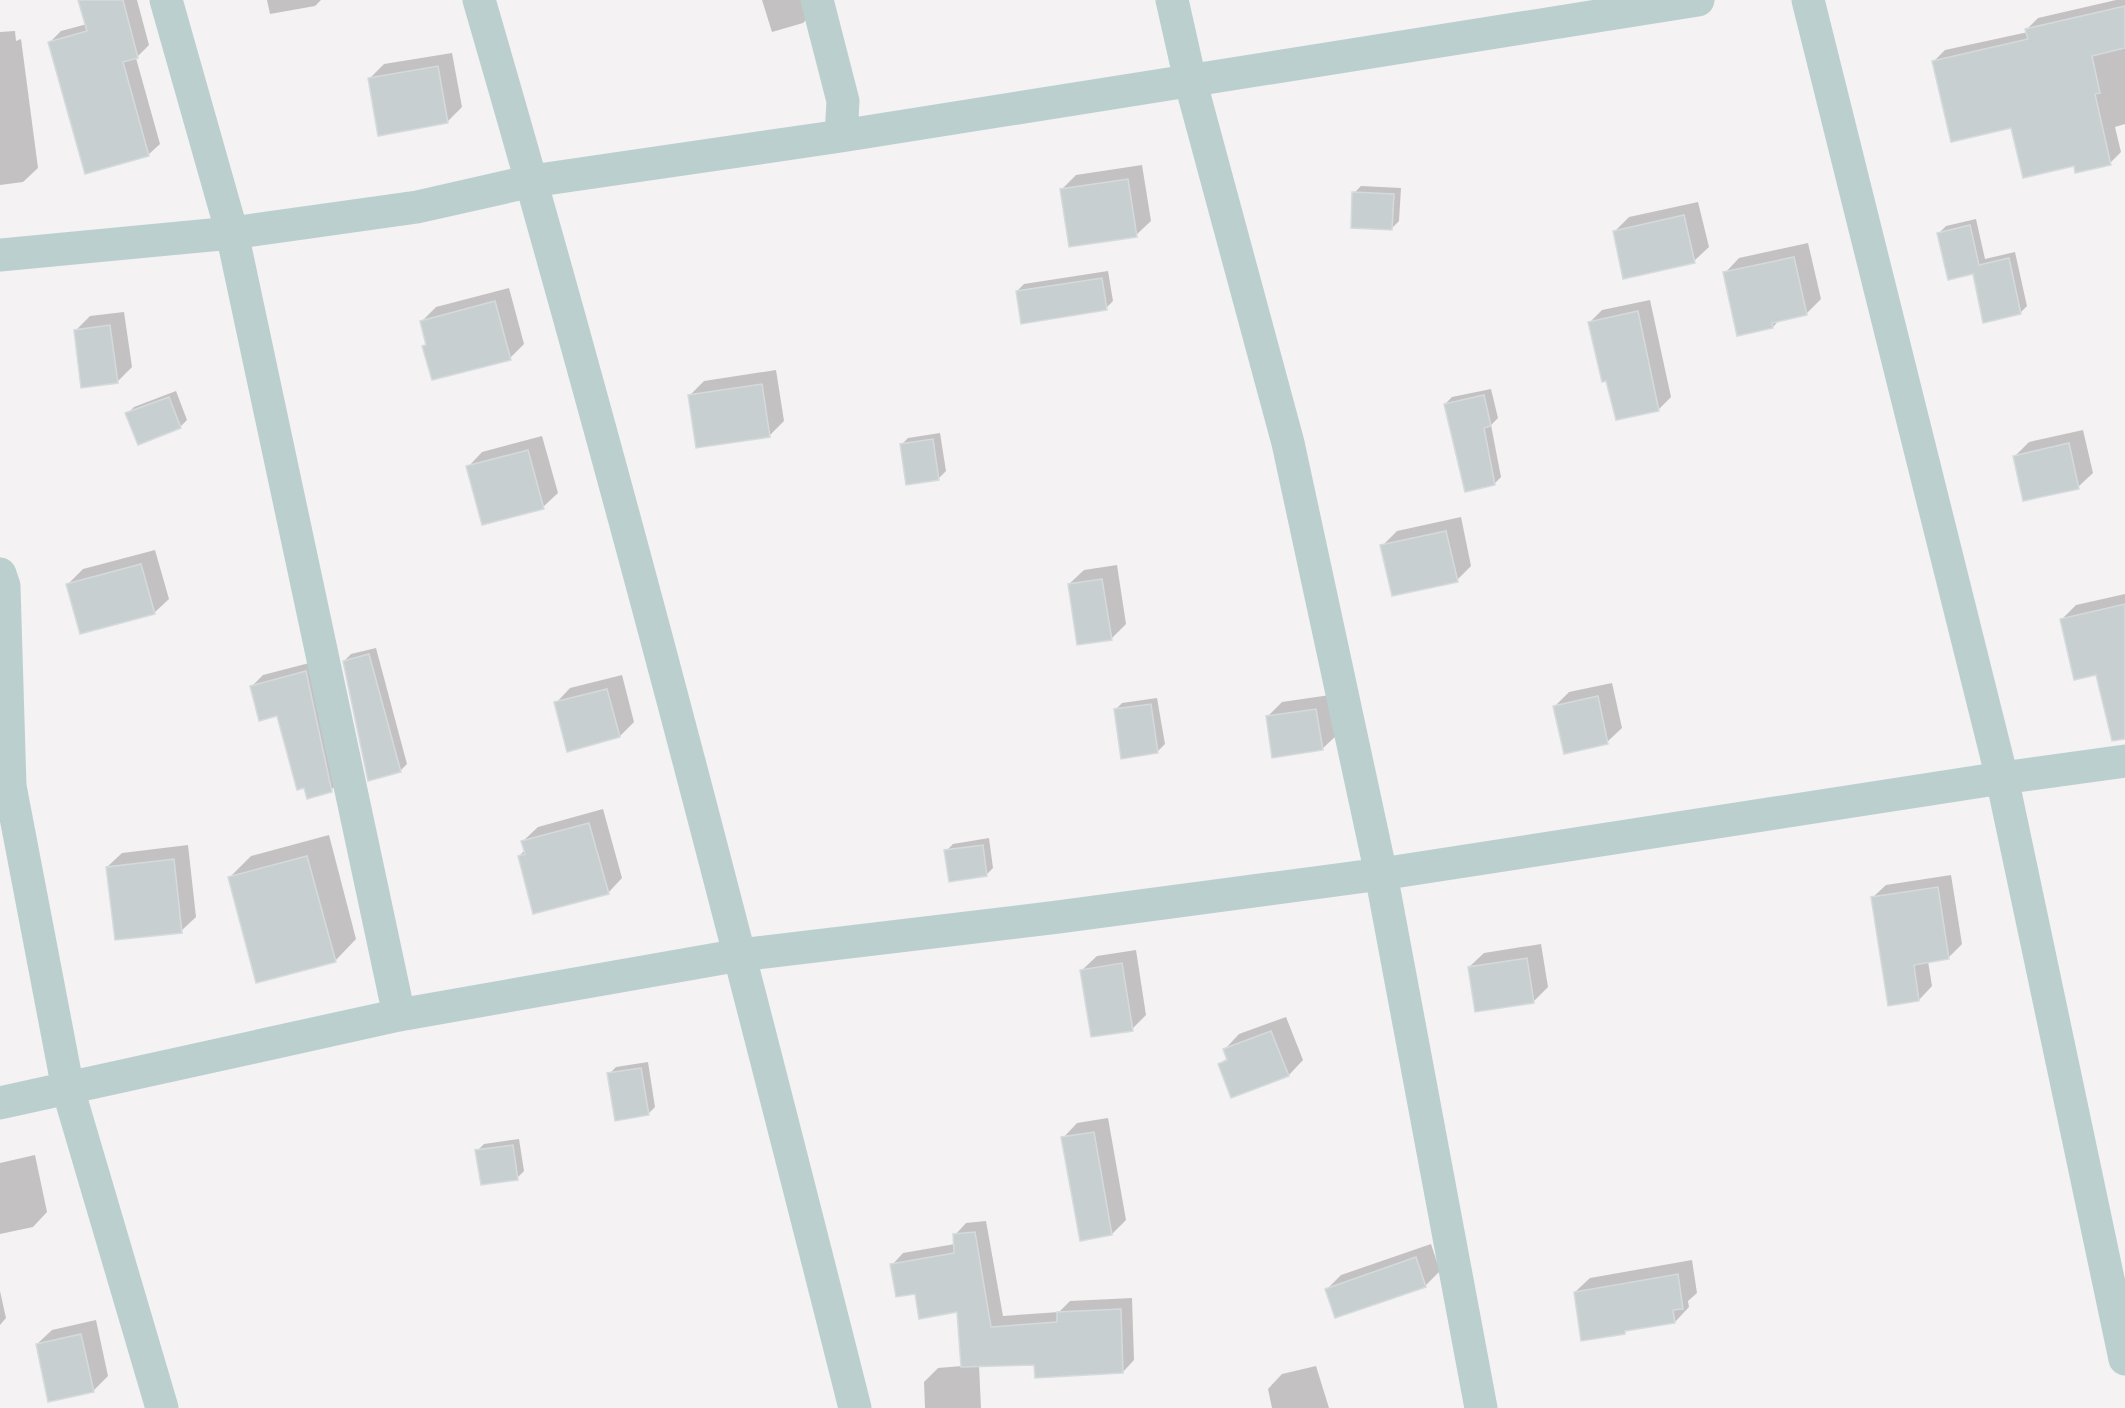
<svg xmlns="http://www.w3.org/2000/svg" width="2125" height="1408" viewBox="0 0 2125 1408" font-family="'Nunito Sans',sans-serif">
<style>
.shadow{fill:#0003}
.building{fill:#c8cfd1;stroke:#d5dbdd;stroke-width:1.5}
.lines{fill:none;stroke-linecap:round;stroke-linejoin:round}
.street{stroke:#bccfcf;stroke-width:33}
</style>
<rect width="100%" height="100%" fill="#f4f2f3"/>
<path class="shadow" d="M80,0H137L149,45L136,58L160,144L148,155L50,42L61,31L87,24Z
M267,0H321L315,6L270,14Z
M762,0H815L817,9L803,23L772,32Z
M2116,0H2125V124L2115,127L2121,152L2110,163L2075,164L2012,127L1934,61L1945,50L2028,32L2027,29L2038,18Z
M15,31L16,41L21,39L38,168L23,182L0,185V32Z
M452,53L462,107L447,122L369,79L384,64Z
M1142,165L1151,221L1136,235L1061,190L1076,175Z
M1361,186L1401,188L1399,221L1392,228L1354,193Z
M1698,202L1709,247L1694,261L1614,232L1629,217Z
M1976,219L1985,259L2015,252L2027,306L2020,313L1974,272L1939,233L1946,226Z
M1808,243L1821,299L1806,314L1780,319L1773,327L1725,273L1739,258Z
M1108,271L1113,301L1106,308L1017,291L1024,284Z
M509,288L524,344L510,358L424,346L427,343L421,322L436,307Z
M1650,300L1671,397L1659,409L1617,418L1590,322L1602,310Z
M124,312L132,367L117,382L75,331L90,316Z
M776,370L784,421L769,436L690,395L704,381Z
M1491,389L1498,418L1491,425L1501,477L1494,484L1445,404L1452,397Z
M176,391L187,420L180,427L127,414L134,407Z
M2083,430L2093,473L2078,487L2015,456L2029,442Z
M940,433L946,471L939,478L901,445L908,438Z
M542,436L558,493L543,507L468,467L482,452Z
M1461,517L1471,566L1457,580L1382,546L1397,531Z
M155,550L169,599L154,613L68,584L83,569Z
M1117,565L1126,624L1111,639L1069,584L1084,570Z
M2125,594V678L2098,673L2062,619L2076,605Z
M376,648L407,764L400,771L344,661L351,654Z
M317,661L342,779L331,790L278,714L252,686L263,675Z
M622,675L634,722L620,736L556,703L570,688Z
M1612,683L1622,728L1607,742L1555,706L1569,692Z
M1330,695L1337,735L1322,749L1267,717L1282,702Z
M1157,698L1165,744L1158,751L1115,710L1122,703Z
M603,809L622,878L608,893L519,856L525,850L523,841L538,827Z
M329,835L356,939L335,961L230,877L251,856Z
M989,838L993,868L986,875L946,851L953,844Z
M188,845L196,917L181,931L107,867L122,853Z
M1951,875L1962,944L1948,958L1928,961L1932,986L1919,1000L1872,898L1886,885Z
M1541,944L1548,987L1533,1002L1469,967L1484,953Z
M1136,950L1146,1015L1132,1029L1082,970L1097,956Z
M1286,1017L1303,1060L1289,1075L1232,1096L1220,1065L1228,1057L1225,1049L1239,1034Z
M648,1062L655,1107L648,1114L609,1074L616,1067Z
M1108,1118L1126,1220L1112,1234L1063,1138L1077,1123Z
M519,1139L524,1171L517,1178L477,1151L484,1144Z
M35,1155L47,1212L33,1227L0,1234V1163Z
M986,1221L1003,1316L1059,1312L1070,1301L1132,1298L1134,1360L1123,1372L1035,1363L979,1365L981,1408H925L924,1382L938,1368L962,1366L959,1310L916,1292L892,1265L903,1253L955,1244V1235L966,1223Z
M1431,1244L1440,1271L1425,1286L1327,1289L1341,1275Z
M1692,1260L1697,1293L1688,1301L1689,1307L1675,1322L1628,1329L1624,1332L1575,1292L1590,1278Z
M0,1291L6,1318L0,1325Z
M96,1320L108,1376L93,1391L37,1344L52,1330Z
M1316,1366L1329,1408H1272L1268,1389L1282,1374Z"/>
<path class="building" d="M78,0H123L138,58L123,62L149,156L85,174L48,42L87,31Z
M2125,6V48L2092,56L2100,93L2095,94L2111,165L2075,173L2074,166L2023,178L2011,128L1951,142L1932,61L2028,39L2025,29Z
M438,66L448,123L378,136L368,78Z
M1128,179L1137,237L1069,247L1060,189Z
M1352,192L1394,194L1392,230L1351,228Z
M1684,215L1695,263L1623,279L1613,231Z
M1970,225L1979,265L2009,258L2021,314L1983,323L1973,274L1948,280L1937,233Z
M1794,257L1807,315L1772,323L1773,328L1737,336L1723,272Z
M1102,278L1107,310L1021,324L1016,291Z
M495,301L511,360L432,380L422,346L426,345L420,321Z
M1638,311L1659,411L1616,420L1606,381L1602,382L1588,322Z
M110,325L118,383L81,388L74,330Z
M762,384L770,437L696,448L688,395Z
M1484,395L1491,426L1484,428L1495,485L1465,492L1444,404Z
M169,397L181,428L138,445L125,413Z
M933,439L939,480L906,485L900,444Z
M2069,443L2079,489L2023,501L2013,456Z
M528,450L544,509L482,525L466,466Z
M1446,531L1458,582L1392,596L1380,545Z
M141,564L155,614L80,634L66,584Z
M1102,579L1112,640L1077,645L1068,584Z
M2125,604V739L2112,741L2096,675L2074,680L2060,619Z
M369,654L401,772L368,781L343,661Z
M306,671L332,792L307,799L304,788L297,790L277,716L259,721L250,686Z
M607,689L620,737L567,752L554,702Z
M1598,696L1608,744L1564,754L1553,706Z
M1151,704L1158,753L1121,759L1114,709Z
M1316,709L1323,750L1272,758L1266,716Z
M589,823L609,894L533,914L518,856L525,854L521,841Z
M983,845L987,876L949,882L944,850Z
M307,856L336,962L256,983L228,877Z
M174,859L182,933L115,940L106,867Z
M1938,887L1949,959L1914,965L1919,1001L1888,1006L1871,897Z
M1527,958L1534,1003L1475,1012L1468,967Z
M1122,963L1133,1031L1091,1037L1080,970Z
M1271,1031L1289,1076L1231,1098L1218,1064L1227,1060L1223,1049Z
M641,1068L649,1115L615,1121L607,1073Z
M1094,1132L1112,1235L1080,1241L1061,1137Z
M513,1145L518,1180L481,1185L475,1150Z
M975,1232L991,1327L1057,1322V1312L1121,1309L1123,1373L1035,1378L1034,1365L961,1367L957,1312L919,1319L915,1294L896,1297L890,1264L954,1253L953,1234Z
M1416,1257L1426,1287L1335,1318L1325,1289Z
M1678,1274L1683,1309L1673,1310L1675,1323L1625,1331V1334L1581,1341L1574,1292Z
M81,1334L94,1392L48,1402L36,1344Z"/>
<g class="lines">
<path class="street" d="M166,0L232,233L399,1015
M479,0C615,466 736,937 855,1408
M817,0L843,101L841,136
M1172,0L1190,80L1288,443L1381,874L1481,1408
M1808,0L2002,778L2125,1359
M0,255L232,233L417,207L532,181L841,136L1698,0
M0,574L4,586L10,786L68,1089L162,1408
M0,1103L399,1015L740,955L1058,917L1381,874L2002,778L2125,761"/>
</g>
</svg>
